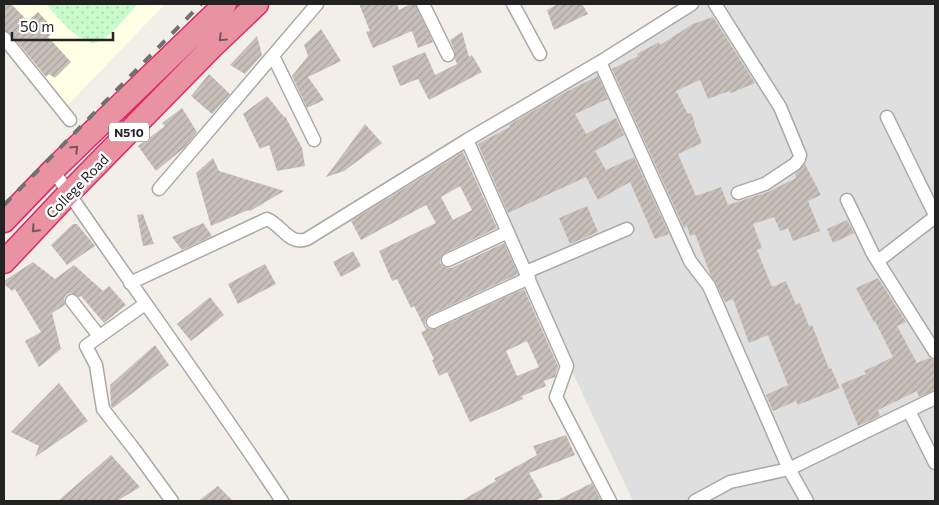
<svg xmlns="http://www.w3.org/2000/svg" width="939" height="505" viewBox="0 0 939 505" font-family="Commissioner,sans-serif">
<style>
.residential{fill:#e0dfdf}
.education{fill:#ffffe5}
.park{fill:url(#park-dots)}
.building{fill:url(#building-hatch);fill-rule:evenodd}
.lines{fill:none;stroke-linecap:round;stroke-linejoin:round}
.street-casing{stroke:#a9a9a9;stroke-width:15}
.highway-casing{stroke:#dc2a67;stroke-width:25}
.street{stroke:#fff;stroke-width:12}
.highway{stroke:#e892a2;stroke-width:22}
.rail{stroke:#707070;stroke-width:4;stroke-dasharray:10 10;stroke-linecap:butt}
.oneway{stroke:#7b545c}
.labels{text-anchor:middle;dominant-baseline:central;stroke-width:5;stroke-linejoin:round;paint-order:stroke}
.shield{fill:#fff;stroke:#646464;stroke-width:1}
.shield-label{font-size:12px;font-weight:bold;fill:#222}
.street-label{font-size:14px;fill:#222;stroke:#fff}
</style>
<defs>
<pattern id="park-dots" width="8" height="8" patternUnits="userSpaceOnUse" patternTransform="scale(1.25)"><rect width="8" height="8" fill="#c8facc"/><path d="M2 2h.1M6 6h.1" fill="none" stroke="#acd6af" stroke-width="1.8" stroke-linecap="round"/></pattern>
<pattern id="building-hatch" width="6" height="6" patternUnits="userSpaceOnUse" patternTransform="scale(1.25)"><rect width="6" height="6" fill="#c7bfb8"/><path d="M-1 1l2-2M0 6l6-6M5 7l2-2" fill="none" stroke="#aba49e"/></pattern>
</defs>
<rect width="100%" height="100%" fill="#f2efe9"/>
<path class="residential" d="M702,4H935V501H633L464,142Z"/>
<path class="education" d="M4,4H165L67,106L51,93L4,32Z"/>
<path class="park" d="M46,4H138C128,14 111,37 98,42C82,48 56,15 46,4Z"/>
<path class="building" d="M4,4H11L28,21L38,12L55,30L48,37L71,62L55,78L49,74L46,77L10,33L4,30Z
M359,4H397L399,10L411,4H415L433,42L418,48L412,31L373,48L366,32L370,31Z
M558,4H582L588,14L554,30L547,10Z
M713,17L755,83L731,93L729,91L708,99L700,80L676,91L688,114L691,113L695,123L694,124L702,143L678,154L696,196L721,187L728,205L768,192L796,178L795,174L805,164L821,195L808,201L820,231L793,241L788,228L780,231L774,217L753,224L762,248L757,250L772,287L786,281L796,305L800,303L809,326L812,325L829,369L831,368L840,388L798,405L796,401L773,411L766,395L788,385L768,335L749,343L733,299L725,302L716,283L711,276L695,234L690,236L687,226L684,228L612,69L638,56L637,54L659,42L660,45L693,24Z
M321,29L341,61L308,77L324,100L307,108L292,76L308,56L304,45Z
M462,32L469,57L472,55L482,72L429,100L418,79L400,86L392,66L425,52L435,75L457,64L455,59V52L450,40Z
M257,36L262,55L245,74L230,65Z
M209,74L230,94L212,114L191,96Z
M598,76L608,99L575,114L586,134L616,118L624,135L595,151L606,170L634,157L669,234L655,239L630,182L598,200L586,177L508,213L478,144L510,127L509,125L562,94Z
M267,96L284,117L285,116L302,148L305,166L277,171L269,145L260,149L243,114Z
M182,108L197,132L184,148L156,171L138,146L165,126L162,123Z
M365,124L382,143L344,171L326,177Z
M463,152L497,228L445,253L441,256L440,263L444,267L451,268L504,243L518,274L430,315L426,318L425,325L429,329H436L524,289L558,366L555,377L544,381L546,386L522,396L523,399L470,422L447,372L439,376L432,360L434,359L421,332L426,330L414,306L411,308L397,279L392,281L379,251L436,223L426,205L361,240L351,221ZM460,186L472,210L453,220L441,197ZM527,341L539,367L517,376L506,351Z
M213,158L219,171L284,191L250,211L248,210L211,226L196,173Z
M587,206L598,232L570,244L559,218Z
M143,214L154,244L143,246L137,215Z
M847,220L854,233L833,243L827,229Z
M203,223L212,236L182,250L172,237Z
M73,224H77L95,246L67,265L51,245Z
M353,251L361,266L341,277L333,262Z
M33,262L55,279L74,265L103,291L109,286L126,305L104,323L81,296L79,297L71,293L67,294L64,298L65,305L52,313L61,349L39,367L25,341L41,332L15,289L12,291L4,284V281Z
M265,264L276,284L238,304L228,284Z
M878,278L906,322L897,326L917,363L929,358L934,360L935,390L919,397L917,391L878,410L880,416L858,426L841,384L866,374L864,371L893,357L875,321L874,322L856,288Z
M210,297L224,315L191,341L177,324Z
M155,345L169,365L113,408L111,406L110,385Z
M59,383L88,421L35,457L39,446L11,432Z
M566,435L575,455L529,473L543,497L535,501H461L496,481L494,479L537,455L533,446Z
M111,455L140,487L117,501H58Z
M592,483L601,501H556Z
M218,486L233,501H198Z"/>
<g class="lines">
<defs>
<path id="street" d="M423,4L448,55
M513,4L540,54
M715,4L780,107L800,155L799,159L795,164L765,184L738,193
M4,38L70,120
M273,56L314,140
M600,62L690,261L709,286L789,469L807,501
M887,117L935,215
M467,140L567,366L556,397L610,501
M53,170C128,281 208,389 282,501
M159,189L317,4
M847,200L873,254L935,352
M448,260L508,232
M878,261L935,217
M526,272L627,229
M130,283L267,219C282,225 289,246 307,239L467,140L600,62L692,4
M72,301L99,336
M145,304L86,346L96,365L103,409L134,449L172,501
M433,322L529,278
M909,411L935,463
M695,501L730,482L789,469L935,398"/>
<path id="highway" d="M4,221L53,170L225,4
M4,262L68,194L212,47L257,4"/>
</defs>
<use href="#street" class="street-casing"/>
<use href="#highway" class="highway-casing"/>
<use href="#street" class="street"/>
<use href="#highway" class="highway"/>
<path class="rail" d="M4,205L201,4"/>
</g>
<defs><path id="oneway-chevron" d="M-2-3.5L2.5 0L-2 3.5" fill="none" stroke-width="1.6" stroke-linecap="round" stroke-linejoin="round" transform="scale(1.25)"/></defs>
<g class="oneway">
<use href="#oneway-chevron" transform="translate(222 38) rotate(136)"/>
<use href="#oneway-chevron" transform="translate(75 149) rotate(-44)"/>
<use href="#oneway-chevron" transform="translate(35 229) rotate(133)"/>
</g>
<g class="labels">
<rect class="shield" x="109" y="122.5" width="40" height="19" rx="4"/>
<g class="shield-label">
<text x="129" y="132">N510</text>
</g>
<g class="street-label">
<text transform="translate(77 186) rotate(-46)">College Road</text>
</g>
</g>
<rect width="939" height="505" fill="none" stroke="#222222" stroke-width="10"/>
<path d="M12 32v8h101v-8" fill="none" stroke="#222222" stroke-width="2.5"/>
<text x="20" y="32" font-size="15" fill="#222222" stroke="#ffffff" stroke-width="4" paint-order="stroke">50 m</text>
</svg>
